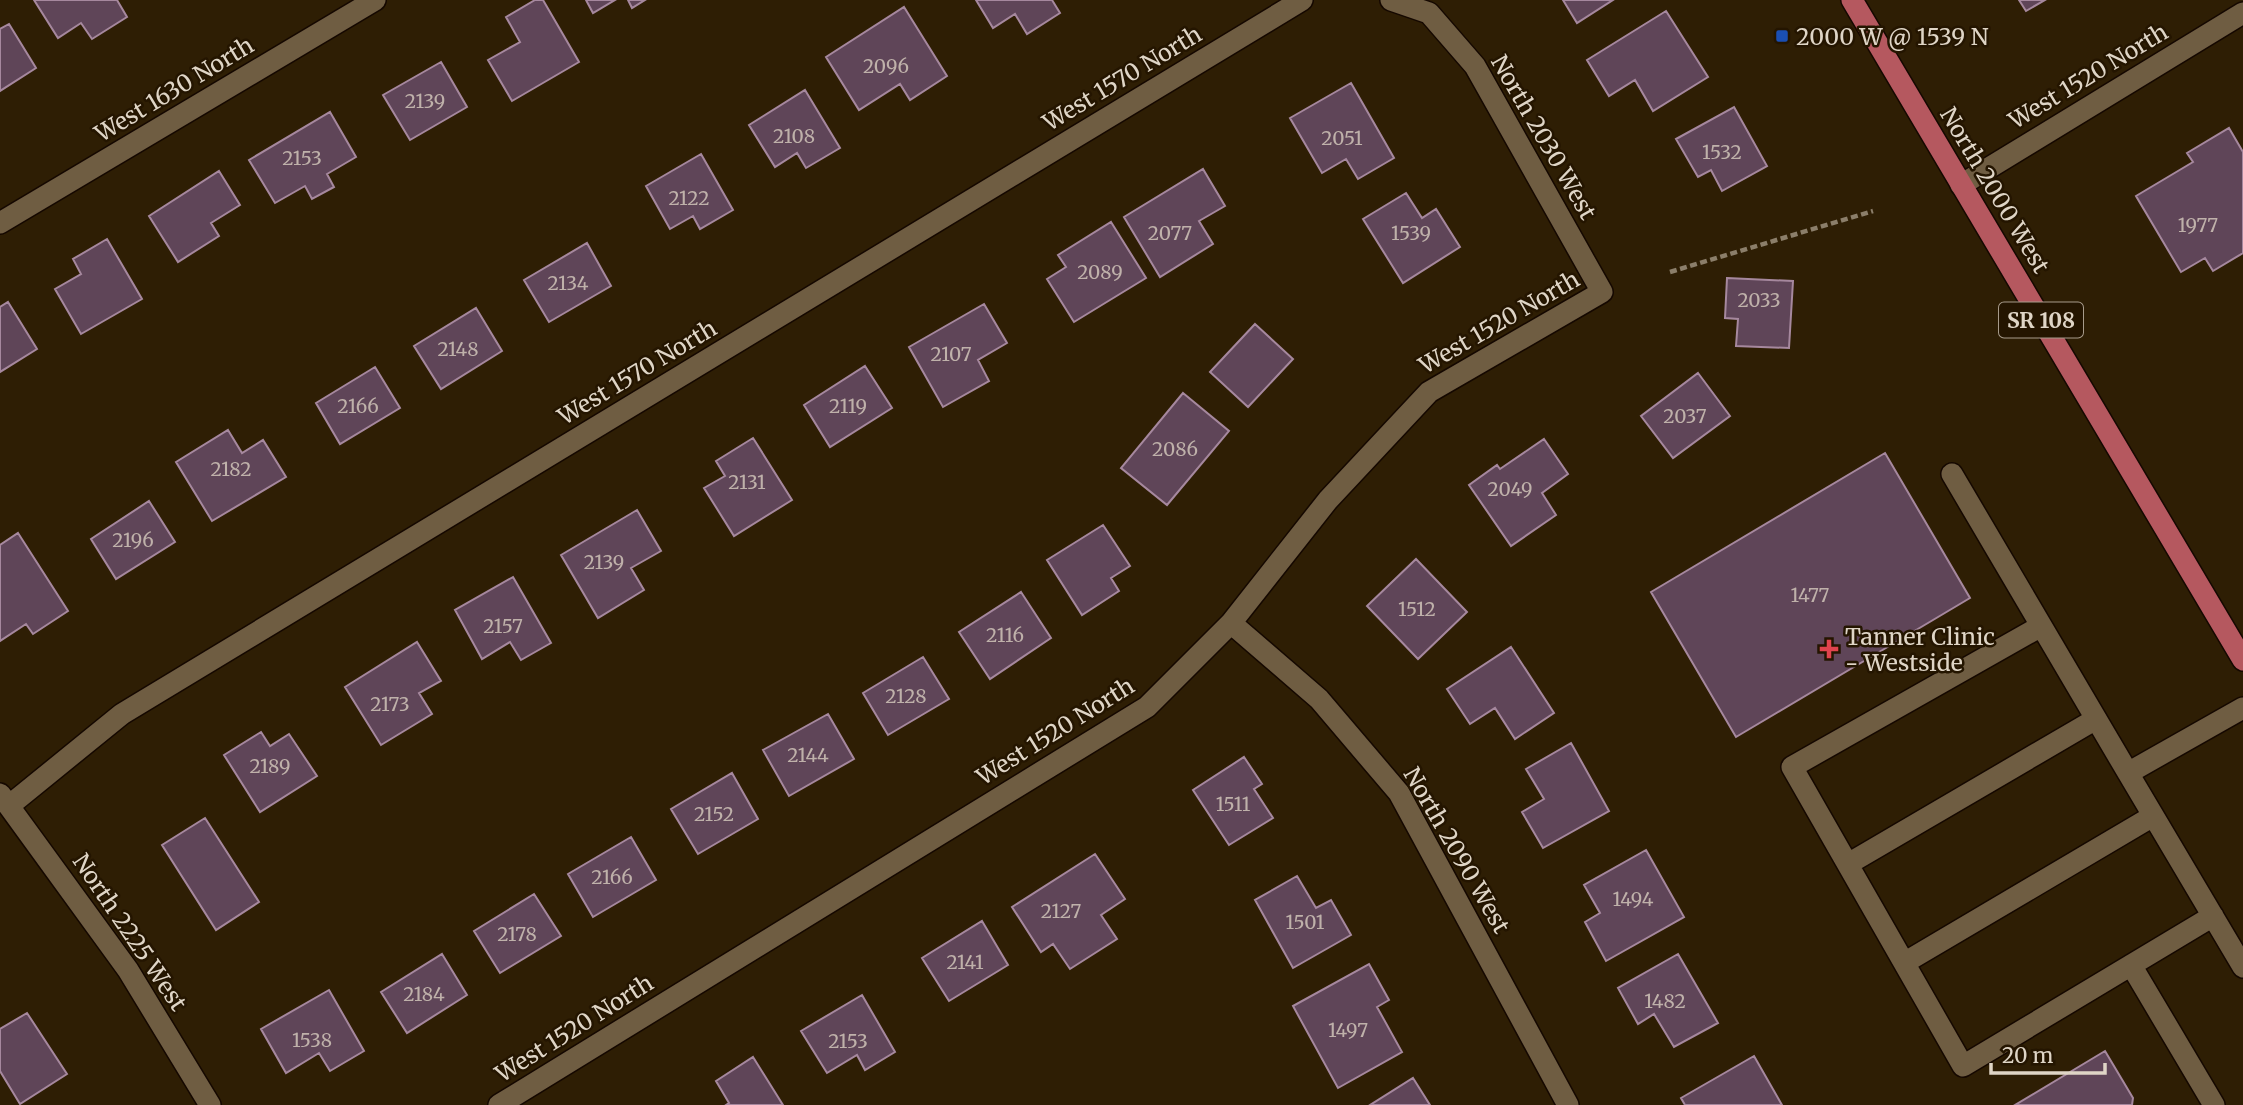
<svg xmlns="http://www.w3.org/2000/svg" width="2243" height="1105" viewBox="0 0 2243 1105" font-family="Merriweather,serif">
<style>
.building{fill:#5f4558;stroke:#a6889e;stroke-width:2}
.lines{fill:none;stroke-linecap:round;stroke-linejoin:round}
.service-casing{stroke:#150800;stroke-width:24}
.minor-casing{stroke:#150800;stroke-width:24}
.primary-casing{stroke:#150800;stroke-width:24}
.path{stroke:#8b7e6a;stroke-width:4.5;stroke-dasharray:7 3.5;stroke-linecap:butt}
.service{stroke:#6f5d42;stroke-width:21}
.minor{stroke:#6f5d42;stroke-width:21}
.primary{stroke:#b5585f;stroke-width:21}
.transit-dot{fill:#1a4fb4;stroke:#241500;stroke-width:2.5}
.health-dot{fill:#e0444e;stroke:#241500;stroke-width:2.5}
.labels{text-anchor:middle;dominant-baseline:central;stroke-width:5;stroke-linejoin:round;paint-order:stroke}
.number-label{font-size:19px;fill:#bfb1aa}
.shield{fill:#241500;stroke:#a79b8b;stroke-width:2}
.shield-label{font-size:21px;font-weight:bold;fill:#dfd5c6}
.poi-label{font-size:23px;fill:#dfd5c6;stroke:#241500;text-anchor:start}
.street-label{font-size:23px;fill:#dfd5c6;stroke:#241500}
</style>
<rect width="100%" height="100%" fill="#2e1e04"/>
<path class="building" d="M34,0H117L127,17L92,39L81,23L58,38Z
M535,0H543L579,62L512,101L488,60L520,42L506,17Z
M586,0H615L593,13Z
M628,0H645L632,8Z
M976,0H1052L1060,13L1027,34L1015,14L993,28Z
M1563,0H1613L1577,23Z
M2019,0H2045L2026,11Z
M904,7L947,76L910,100L900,84L859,110L826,57Z
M1666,11L1708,77L1653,111L1635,80L1609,96L1587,60Z
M9,24L36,68L0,91V29Z
M441,62L467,107L410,140L383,95Z
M1351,83L1394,158L1358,179L1346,159L1322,173L1290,118Z
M805,90L840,148L806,168L797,153L775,167L749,125Z
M1734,107L1767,166L1722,191L1711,170L1698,177L1676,139Z
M330,112L356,157L327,174L334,187L312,199L305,186L275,203L249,160Z
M2229,128L2243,152V253L2213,271L2205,258L2181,272L2136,196L2193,162L2187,153Z
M701,154L733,210L700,229L693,216L670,229L646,186Z
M1203,169L1225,206L1199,221L1213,244L1160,277L1124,217Z
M219,171L240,205L211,223L219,236L178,262L149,216Z
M1406,193L1422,218L1436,209L1460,247L1403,283L1363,219Z
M1111,222L1146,278L1074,322L1047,279L1066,267L1058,255Z
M107,239L142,299L81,334L55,289L81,274L73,259Z
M587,243L611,286L549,322L524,280Z
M1727,278L1793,281L1789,348L1736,346L1738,319L1725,318Z
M8,302L37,349L0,372V307Z
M984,304L1007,343L978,360L989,381L943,407L909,347Z
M476,308L502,351L441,389L414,346Z
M1255,324L1293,359L1248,407L1210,372Z
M865,366L892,408L830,447L804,405Z
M375,367L400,408L340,444L316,403Z
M1698,373L1730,416L1673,458L1641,416Z
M1183,393L1229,431L1167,505L1121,468Z
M228,430L242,453L263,440L286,477L212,521L176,462Z
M753,438L792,500L734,536L704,488L725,476L716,461Z
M1544,439L1568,474L1542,493L1556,515L1511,546L1469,485L1497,465L1500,469Z
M1885,453L1970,598L1736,737L1651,592Z
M149,501L175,542L116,579L91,539Z
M637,510L661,551L631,568L644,590L598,618L561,555Z
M1103,525L1130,566L1111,578L1119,591L1082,615L1047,560Z
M18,533L68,611L33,634L26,624L0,641V545Z
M1416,559L1467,612L1418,659L1367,606Z
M513,577L551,643L521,660L510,642L482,659L455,610Z
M1021,592L1051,638L990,679L959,632Z
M417,642L441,681L419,693L432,714L381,745L345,687Z
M1511,647L1554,713L1515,739L1495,708L1470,724L1447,689Z
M923,657L949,699L888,735L863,693Z
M828,714L854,759L789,796L763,750Z
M261,732L270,746L289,734L317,776L260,812L224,755Z
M1571,743L1609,811L1543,848L1522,812L1544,799L1526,769Z
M1244,757L1262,784L1254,789L1273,818L1229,845L1193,790Z
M732,773L758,819L698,854L671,809Z
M205,818L259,902L216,930L162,845Z
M631,837L656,880L593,917L568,874Z
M1646,850L1684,917L1606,961L1585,922L1600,913L1584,885Z
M1095,854L1125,899L1101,915L1117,939L1070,969L1053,944L1041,952L1012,907Z
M1297,876L1316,908L1331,900L1351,935L1293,968L1255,900Z
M534,894L561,936L500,973L474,931Z
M982,921L1008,965L949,1001L922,958Z
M442,954L467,995L407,1033L381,992Z
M1678,954L1718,1023L1674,1047L1654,1014L1638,1024L1618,988Z
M1369,964L1389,1000L1377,1007L1402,1052L1338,1088L1293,1006Z
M329,990L364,1051L330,1071L319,1053L286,1073L261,1029Z
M862,995L895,1052L865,1070L857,1055L827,1073L801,1031Z
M27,1013L67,1074L20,1104L0,1071V1029Z
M2105,1051L2133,1098L2132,1105H2015Z
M1754,1056L1782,1105H1685L1681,1098Z
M753,1057L783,1105H726L729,1103L716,1081Z
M1413,1078L1430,1105H1370Z"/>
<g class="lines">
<defs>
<path id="service" d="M1952,474L2128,773
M2041,626L1792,767L1963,1066L2213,916
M2243,708L2128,773L2243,967
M1848,864L2096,719
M1904,963L2153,816
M2131,965L2214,1105"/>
<path id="minor" d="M1961,185L2243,13
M0,223L375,0
M1231,623L1319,699L1399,793L1568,1105
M0,794L128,970L210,1105
M10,805L122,714L1302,0
M499,1105L1147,707L1231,623L1328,500L1429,392L1602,292L1475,66L1429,13L1391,0"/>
<path id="primary" d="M1852,0L2243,660"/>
</defs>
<use href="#service" class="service-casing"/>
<use href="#minor" class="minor-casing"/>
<use href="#primary" class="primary-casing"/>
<path class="path" d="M1670,272L1873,211"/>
<use href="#service" class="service"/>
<use href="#minor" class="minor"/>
<use href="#primary" class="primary"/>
</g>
<rect class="transit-dot" x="1775" y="29" width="14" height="14" rx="3.5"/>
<path class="health-dot" d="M1825.5 638.5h7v7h7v7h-7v7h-7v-7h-7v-7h7z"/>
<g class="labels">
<g class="number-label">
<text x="886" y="66">2096</text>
<text x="425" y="101">2139</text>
<text x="794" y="136">2108</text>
<text x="1342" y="138">2051</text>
<text x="1722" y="152">1532</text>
<text x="302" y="158">2153</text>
<text x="689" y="198">2122</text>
<text x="2198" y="225">1977</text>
<text x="1170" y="233">2077</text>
<text x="1411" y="233">1539</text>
<text x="1100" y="272">2089</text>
<text x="568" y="283">2134</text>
<text x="1759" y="300">2033</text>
<text x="458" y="349">2148</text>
<text x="951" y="354">2107</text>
<text x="358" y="406">2166</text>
<text x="848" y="406">2119</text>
<text x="1685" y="416">2037</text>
<text x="1175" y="449">2086</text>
<text x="231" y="469">2182</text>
<text x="747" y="482">2131</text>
<text x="1510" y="489">2049</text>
<text x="133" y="540">2196</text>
<text x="604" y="562">2139</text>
<text x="1810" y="595">1477</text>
<text x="1417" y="609">1512</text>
<text x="503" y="626">2157</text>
<text x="1005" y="635">2116</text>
<text x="906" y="696">2128</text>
<text x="390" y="704">2173</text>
<text x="808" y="755">2144</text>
<text x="270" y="766">2189</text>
<text x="1233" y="804">1511</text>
<text x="714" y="814">2152</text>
<text x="612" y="877">2166</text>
<text x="1633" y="899">1494</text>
<text x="1061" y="911">2127</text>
<text x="1305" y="922">1501</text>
<text x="517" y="934">2178</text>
<text x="965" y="962">2141</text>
<text x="424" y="994">2184</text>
<text x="1665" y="1001">1482</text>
<text x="1348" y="1030">1497</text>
<text x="312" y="1040">1538</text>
<text x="848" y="1041">2153</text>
</g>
<rect class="shield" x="1999" y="302.5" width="84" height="35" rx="5"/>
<g class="shield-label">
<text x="2041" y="320">SR 108</text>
</g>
<g class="poi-label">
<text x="1796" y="36">2000 W @ 1539 N</text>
<text x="1845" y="636">Tanner Clinic<tspan x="1845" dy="26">- Westside</tspan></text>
</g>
<g class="street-label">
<text transform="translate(2088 76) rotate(-31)">West 1520 North</text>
<text transform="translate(1122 78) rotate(-31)">West 1570 North</text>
<text transform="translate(174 89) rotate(-31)">West 1630 North</text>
<text transform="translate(1544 137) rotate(60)">North 2030 West</text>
<text transform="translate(1995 190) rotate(59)">North 2000 West</text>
<text transform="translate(1499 322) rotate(-30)">West 1520 North</text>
<text transform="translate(637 372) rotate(-31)">West 1570 North</text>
<text transform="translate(1055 731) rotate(-32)">West 1520 North</text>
<text transform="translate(1457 850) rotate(60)">North 2090 West</text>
<text transform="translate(130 932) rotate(56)">North 2225 West</text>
<text transform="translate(574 1028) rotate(-32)">West 1520 North</text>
</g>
</g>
<path d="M1991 1063v10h114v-10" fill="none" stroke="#dfd5c6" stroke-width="3.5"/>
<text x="2002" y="1063" font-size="21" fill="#dfd5c6" stroke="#241500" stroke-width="5" paint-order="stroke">20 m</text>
</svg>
